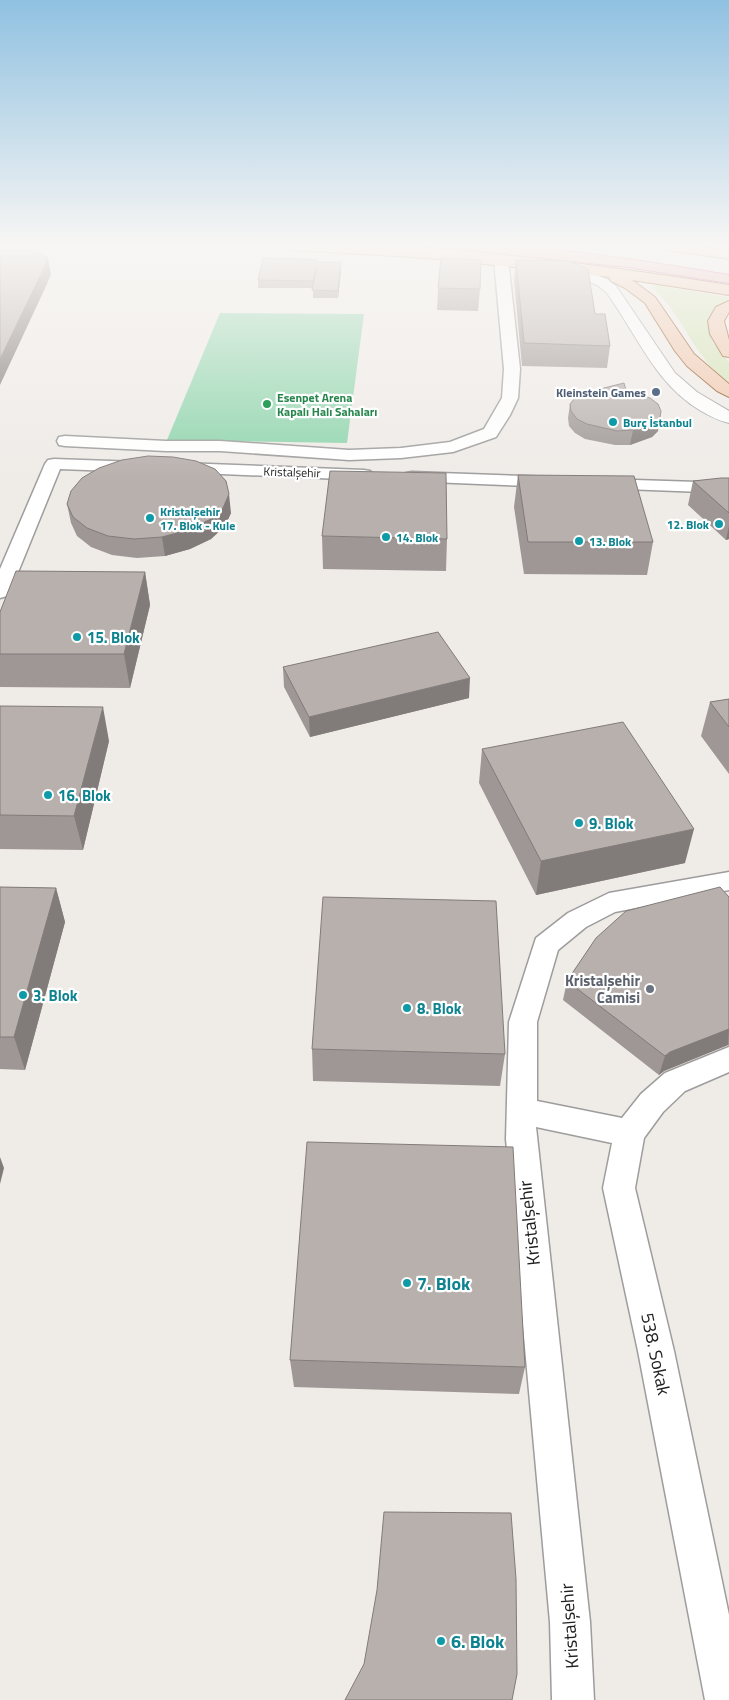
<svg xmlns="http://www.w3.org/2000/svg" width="729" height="1700" viewBox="0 0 729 1700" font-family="'Titillium Web',sans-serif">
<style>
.grass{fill:#d3e3b4}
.pitch{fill:#8fd5ad}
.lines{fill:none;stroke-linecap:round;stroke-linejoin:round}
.minor-casing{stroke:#9d9d9d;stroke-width:3}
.tertiary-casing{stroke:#9d9d9d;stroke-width:2}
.primary-casing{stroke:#894d12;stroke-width:2}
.trunk-casing{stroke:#c63b84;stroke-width:2}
.minor{fill:#fff;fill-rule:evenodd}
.tertiary{fill:#fff;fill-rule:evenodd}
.primary{fill:#f1c6aa;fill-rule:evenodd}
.trunk{fill:#e7b0ae;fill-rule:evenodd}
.wall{fill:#9e9795}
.shaded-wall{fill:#817b79}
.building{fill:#b8b0ad;stroke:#817b79}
.service-dot{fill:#5c6f8a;stroke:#fff;stroke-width:2}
.leisure-dot{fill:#2e9e5b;stroke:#fff;stroke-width:2}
.culture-dot{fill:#0f9aa8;stroke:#fff;stroke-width:2}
.worship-dot{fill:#6b7280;stroke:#fff;stroke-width:2}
.labels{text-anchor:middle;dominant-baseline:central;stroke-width:4.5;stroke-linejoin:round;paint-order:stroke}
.far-service-label{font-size:12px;font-weight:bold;fill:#4e5e75;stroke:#fff;text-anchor:end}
.far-leisure-label{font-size:12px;font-weight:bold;fill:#27864d;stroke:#fff;text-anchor:start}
.far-culture-label{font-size:12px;font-weight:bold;fill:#0d838f;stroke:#fff;text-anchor:start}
.far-street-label{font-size:12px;fill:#202020;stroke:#fff}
.culture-label{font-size:15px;font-weight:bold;fill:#0d838f;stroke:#fff;text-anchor:start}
.worship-label{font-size:15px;font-weight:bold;fill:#5b616d;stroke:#fff;text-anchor:end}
.near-street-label{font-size:18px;fill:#202020;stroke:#fff}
.near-culture-label{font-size:18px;font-weight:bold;fill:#0d838f;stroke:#fff;text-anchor:start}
</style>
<rect width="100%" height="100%" fill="#efebe7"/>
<path class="grass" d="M655,285L727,297L729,300L714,308L708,320L709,331L713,343L729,362V382C692,357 684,314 652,288Z"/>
<path class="pitch" d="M220,313L364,314L347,443L167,440Z"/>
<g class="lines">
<defs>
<path id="minor" d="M501,255L508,259L520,369L518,398L510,415L496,437L453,452L401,458L349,460L220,451H166L65,446L59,445L57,441L59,437L65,436L166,441H220L349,450L401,448L450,442L484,429L502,398L504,369L494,259Z
M54,459L139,462L145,463L148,467L145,471L139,472L60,469L10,592L7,596L0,598V569L45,464L48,460Z
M182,463L364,470L370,471L373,475L370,479L364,480L176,472L173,468L176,464Z
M412,472L552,477L558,478L561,482L558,486L552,487L406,481L403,477L406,473Z
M604,479L729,483V493L598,488L595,484L598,480Z
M729,872V890L615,912L586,927L558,950L537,1022V1101L622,1118L641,1094L665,1073L729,1047V1072L685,1091L663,1112L644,1138L635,1188L674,1351L729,1615V1700H705L638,1351L603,1188L612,1143L536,1127L590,1622L594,1700H552L550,1622L506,1139L509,1022L536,938L568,913L609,893Z"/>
<path id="tertiary" d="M558,261L607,279L616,286L675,373L697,392L729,411V423C719,421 710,416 701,411C654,383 637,334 606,292L597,285L553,268L551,265L553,262Z"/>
<path id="primary" d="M238,243C271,243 304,242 337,243C468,247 599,265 729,285V295L632,280L655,297L694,354L729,384V397L717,391L687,366L675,351L645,303L625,288L611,281L609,277L427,258L245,247Z
M641,243H678L729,251V259L648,247Z
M729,301V312L724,321L729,340V357L723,356L710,334L708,321L716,307Z"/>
<path id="trunk" d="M435,243C534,243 632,259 729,275V283L627,267L442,247Z"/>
</defs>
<use href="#minor" class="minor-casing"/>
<use href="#tertiary" class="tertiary-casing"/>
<use href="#primary" class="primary-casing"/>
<use href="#trunk" class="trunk-casing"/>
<use href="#minor" class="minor"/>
<use href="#tertiary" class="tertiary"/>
<use href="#primary" class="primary"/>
<use href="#trunk" class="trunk"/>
</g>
<path class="wall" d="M516,260L595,314L610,346L607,368L522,366L514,281Z
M317,262L341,270L338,298H313V288H258V280Z
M438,288L480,289L478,311L437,310Z
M626,390L658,431L652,437L630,445H615L585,439L575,433L569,426L568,418L570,404Z
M518,475L653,542L647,575L524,574L514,507Z
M729,478V539L726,540L688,505L693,481Z
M67,504L231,513L225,526L211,539L190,549L165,556L137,558L112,555L91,547L77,536L71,523Z
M322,536L447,539L446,571L323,569Z
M145,572L150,605L130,688L0,687V612Z
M283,667L469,698L310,737L284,687Z
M729,699V774L701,736L710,702Z
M0,706L109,741L83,850L0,849Z
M482,749L685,863L536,895L479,783Z
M0,887L56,888L65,922L25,1070L0,1069Z
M729,897V1046L728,1045L664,1071L659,1075L563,1000L567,981Z
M312,1049L505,1054L500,1086L313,1081Z
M290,1360L525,1367L519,1394L294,1387Z"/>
<path class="shaded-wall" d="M48,258L51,274L47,284L0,385V359Z
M341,262V270L338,298V291Z
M660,417L658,431L652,437L630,445L633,430Z
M229,494L231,513L225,526L211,539L190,549L165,556L162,537Z
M729,526V539L726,540Z
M145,572L150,605L130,688L124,654Z
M470,678L469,698L310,737L309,717Z
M103,707L109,741L83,850L74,816Z
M694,829L685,863L536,895L541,861Z
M56,888L65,922L25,1070L14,1037Z
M729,1029L728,1045L664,1071L659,1075L665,1056L670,1052Z
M0,1157L4,1168L0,1184Z"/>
<path class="building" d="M24,249L38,252L48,258L44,268L0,359V250Z
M263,258L306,259L317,260V262H341L338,291L312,290L316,268L314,281L258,280Z
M441,258L481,260L480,289L438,288Z
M516,260L568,261L588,269L595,314H605L610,346L524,343Z
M624,383L626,390L650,398L658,404L661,411L660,417L655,423L633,430L617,431L587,424L577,419L571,411L570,404L575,398L584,393Z
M148,456L173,457L196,461L215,469L226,481L229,494L223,508L209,520L188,530L162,537L134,539L108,536L87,528L73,517L67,504L71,491L82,478L99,468L122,460Z
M330,471L446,473L447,539L322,536Z
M518,475L634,476L653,542H528Z
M721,478H729V513L693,481Z
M16,571L145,572L124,654H0V612Z
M438,632L470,678L309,717L283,667Z
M729,699V727L710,702Z
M0,706L103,707L74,816L0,815Z
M623,722L694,829L541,861L482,749Z
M0,887L56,888L14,1037H0Z
M720,887L729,897V1029L670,1052L665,1056L567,981L596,938L626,911Z
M323,897L496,901L505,1054L312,1049Z
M307,1142L513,1147L525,1367L290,1360Z
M384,1512L511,1513L516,1579L517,1674L512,1700H345L364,1664L377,1590Z"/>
<linearGradient id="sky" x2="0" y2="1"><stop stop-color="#90c1e1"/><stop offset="0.51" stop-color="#f8f6f4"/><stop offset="1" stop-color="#f8f6f4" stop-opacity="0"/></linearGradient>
<rect width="729" height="481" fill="url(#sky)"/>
<circle class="service-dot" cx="656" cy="392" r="5"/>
<circle class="leisure-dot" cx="267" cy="404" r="5"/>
<g class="culture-dot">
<circle cx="613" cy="422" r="5"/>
<circle cx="150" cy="518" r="5"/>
<circle cx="719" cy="524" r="5"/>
<circle cx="386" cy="537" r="5"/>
<circle cx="579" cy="541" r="5"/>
<circle cx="77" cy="637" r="5"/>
<circle cx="48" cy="795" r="5"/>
<circle cx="579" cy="823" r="5"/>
<circle cx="23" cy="995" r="5"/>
<circle cx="407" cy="1008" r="5"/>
<circle cx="407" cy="1283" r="5"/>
<circle cx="441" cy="1641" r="5"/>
</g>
<circle class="worship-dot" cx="650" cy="989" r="5"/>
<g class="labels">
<g class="far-service-label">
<text x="646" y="392">Kleinstein Games</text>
</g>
<g class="far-leisure-label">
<text x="277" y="397">Esenpet Arena<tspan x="277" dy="14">Kapalı Halı Sahaları</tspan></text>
</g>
<g class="far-culture-label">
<text x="623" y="422">Burç İstanbul</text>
<text x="160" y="511">Kristalşehir<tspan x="160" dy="14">17. Blok - Kule</tspan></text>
<text x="709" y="524" text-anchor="end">12. Blok</text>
<text x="396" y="537">14. Blok</text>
<text x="589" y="541">13. Blok</text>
</g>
<g class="far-street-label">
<text transform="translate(292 472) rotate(2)">Kristalşehir</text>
</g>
<g class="culture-label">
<text x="87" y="637">15. Blok</text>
<text x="58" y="795">16. Blok</text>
<text x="589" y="823">9. Blok</text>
<text x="33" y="995">3. Blok</text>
<text x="417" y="1008">8. Blok</text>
</g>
<g class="worship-label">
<text x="640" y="980">Kristalşehir<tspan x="640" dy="17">Camisi</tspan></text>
</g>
<g class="near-street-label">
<text transform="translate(529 1223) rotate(-96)">Kristalşehir</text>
<text transform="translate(656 1354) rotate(78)">538. Sokak</text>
<text transform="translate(569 1626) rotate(-94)">Kristalşehir</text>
</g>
<g class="near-culture-label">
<text x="417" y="1283">7. Blok</text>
<text x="451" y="1641">6. Blok</text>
</g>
</g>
</svg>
